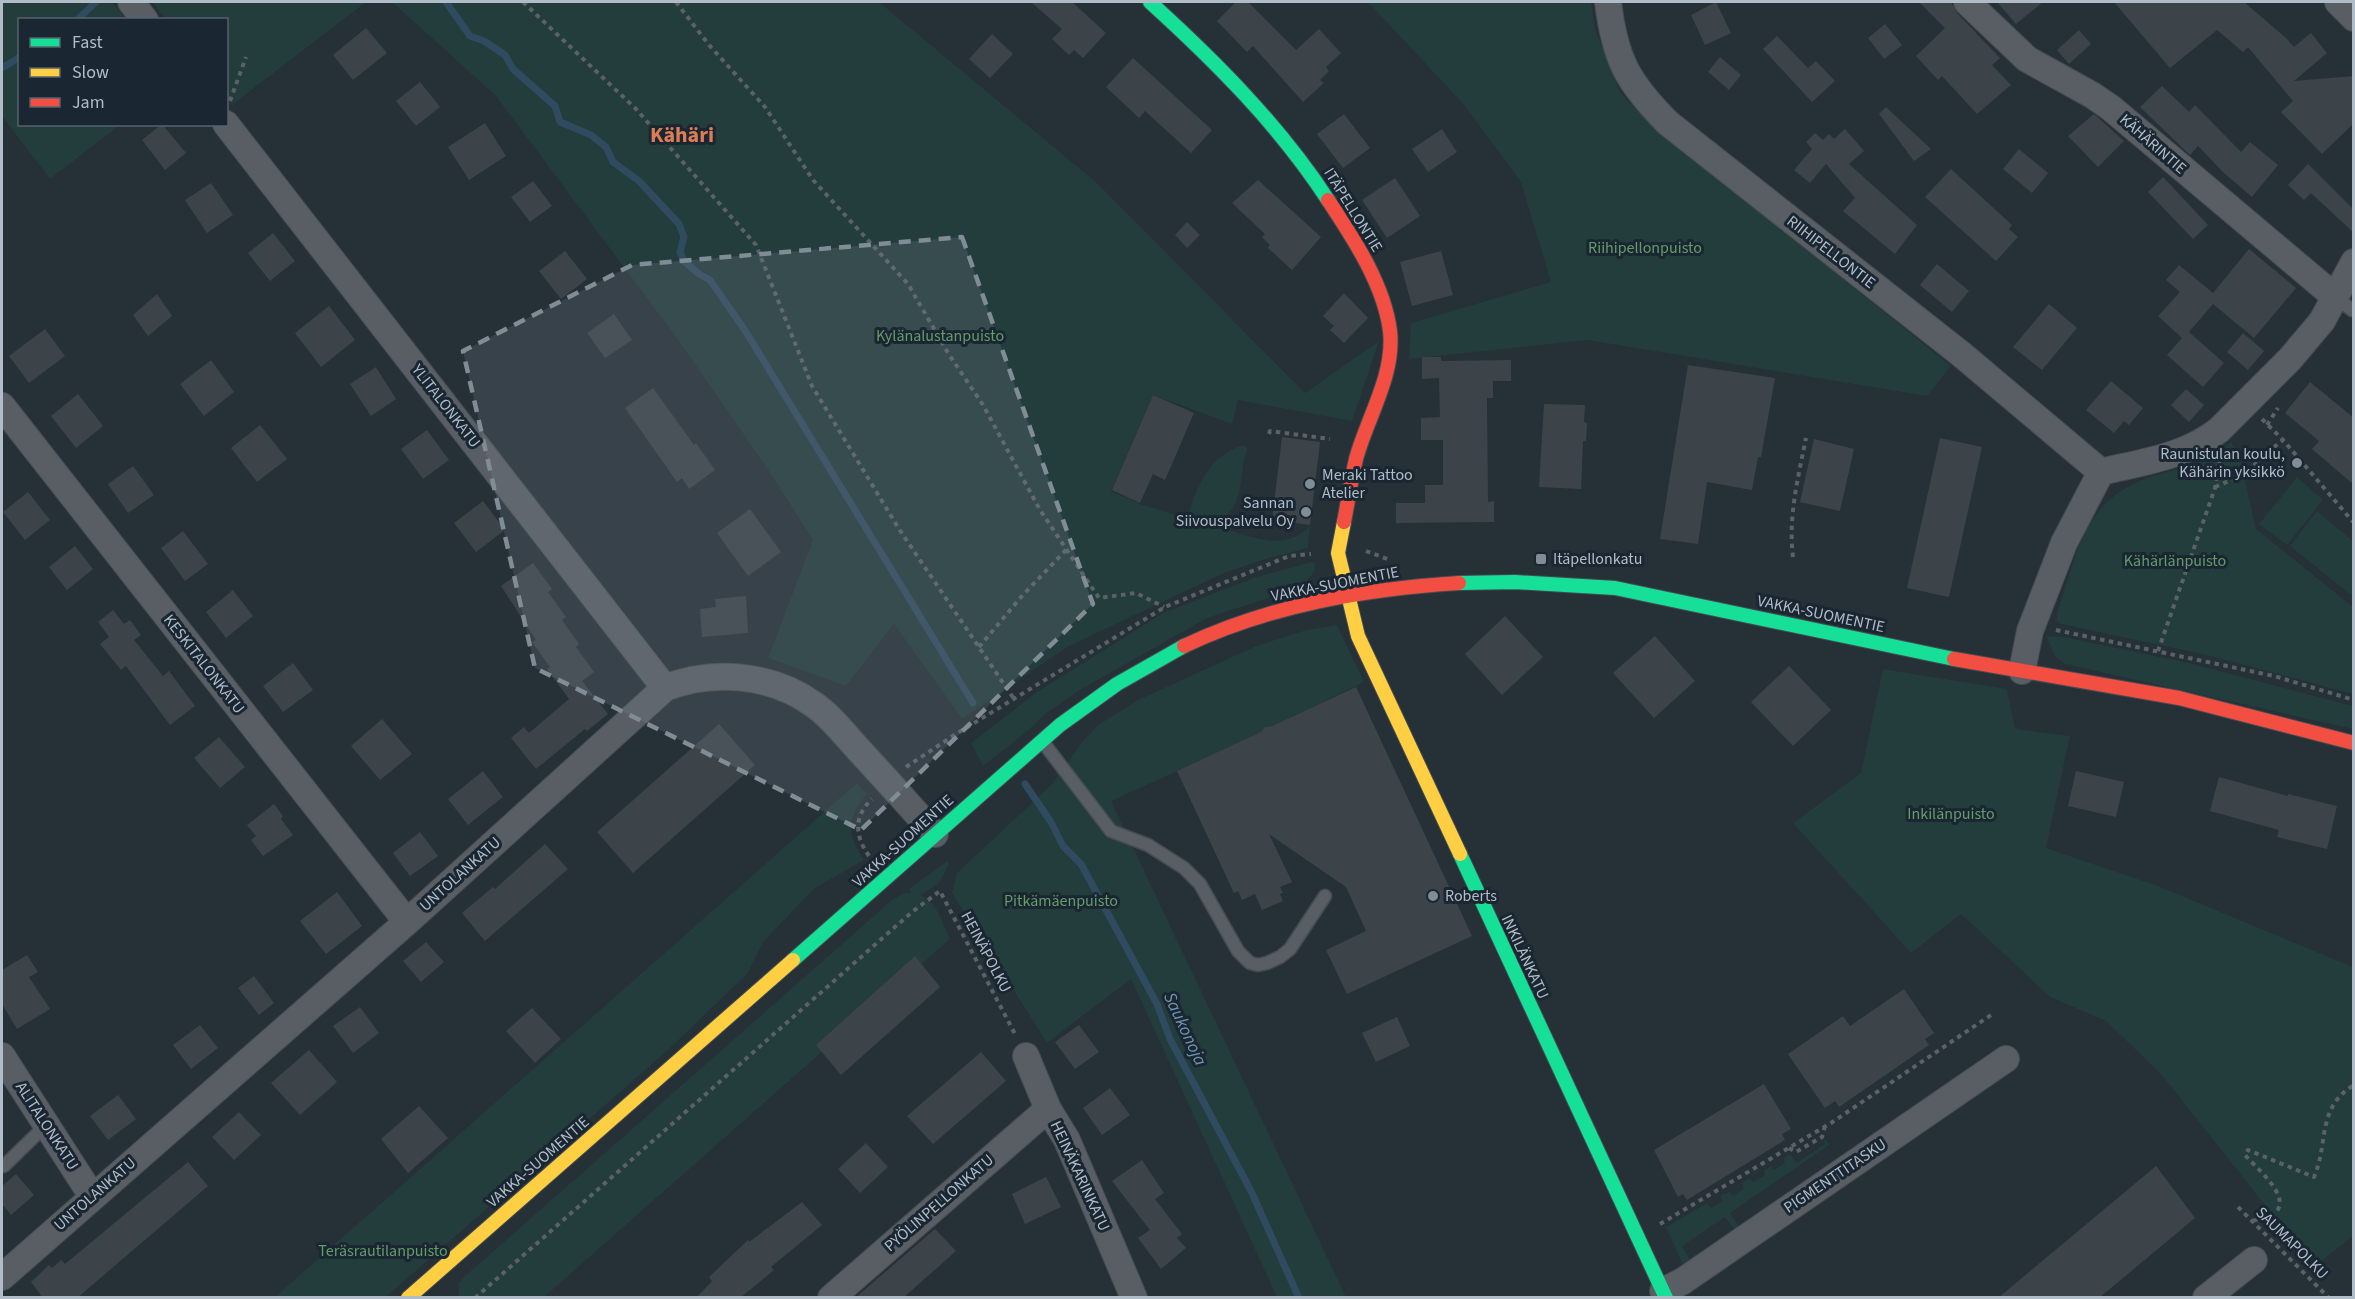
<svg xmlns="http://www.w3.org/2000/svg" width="2355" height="1299" viewBox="0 0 2355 1299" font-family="'Source Sans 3',sans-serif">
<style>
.green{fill:#233c3c}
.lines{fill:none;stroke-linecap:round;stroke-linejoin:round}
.stream{stroke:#304b60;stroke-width:7}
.building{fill:#3c444a}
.lane-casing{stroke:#454c51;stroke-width:15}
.street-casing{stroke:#454c51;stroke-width:28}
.fast-casing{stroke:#454c51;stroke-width:16}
.slow-casing{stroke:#454c51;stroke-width:16}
.jam-casing{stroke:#454c51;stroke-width:16}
.path{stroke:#5a6268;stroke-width:4;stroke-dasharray:4.5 4.5;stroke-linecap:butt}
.lane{stroke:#585e64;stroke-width:12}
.street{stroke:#585e64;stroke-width:26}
.fast{stroke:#16e098;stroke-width:14}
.slow{stroke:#ffcf43;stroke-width:14}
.jam{stroke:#f24e42;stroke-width:14}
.marked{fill:#808c96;fill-opacity:0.2;stroke:#808c96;stroke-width:4.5;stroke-dasharray:12 8;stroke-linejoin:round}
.poi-dot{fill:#808c96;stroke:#1a2732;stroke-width:2}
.labels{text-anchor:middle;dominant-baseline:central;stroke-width:6;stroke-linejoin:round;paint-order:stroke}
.street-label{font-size:16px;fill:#b0bdc9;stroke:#1a2732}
.park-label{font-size:16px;fill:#659c69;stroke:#1a2732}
.poi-label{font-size:16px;fill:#b0bdc9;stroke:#1a2732;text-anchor:start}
.water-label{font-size:18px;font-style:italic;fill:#6e94af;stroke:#1a2732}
.district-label{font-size:22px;font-weight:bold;fill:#dd7d56;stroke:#1a2732}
</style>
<rect width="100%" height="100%" fill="#263037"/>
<path class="green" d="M2,2H112L126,19L20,20V124L120,125L50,179L2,116Z
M152,2H366L232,105L227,97L226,20L166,19Z
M392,2H879L1097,183L1305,393L1379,341L1352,421L1238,400L1232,424L1153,395L1111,491L1140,504L1187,518C1197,486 1210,453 1245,445L1247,449C1239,472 1245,499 1226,516L1228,524L1226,529C1256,538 1286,552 1310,525L1308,548L1265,559L1224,573L1067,647L962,719L894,624L846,686L768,658L813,540L767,468L679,341L496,96Z
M1368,2H1591L1595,29L1620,92L1644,118L1951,366L1927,396L1588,340L1409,359L1411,323L1551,282L1521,182L1465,106Z
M2231,442L2239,454L2256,529L2353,607V694L2211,656L2061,624L2057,621V613C2079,550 2083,496 2157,475C2185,467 2209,463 2231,442Z
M2297,477L2323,500L2287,545L2259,524Z
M2317,511L2353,541V591L2351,595L2290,546Z
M1311,562L1315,563V571L1302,587L1207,618L1080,690L1048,712L1025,733L983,766L971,743L1037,692L1163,613L1256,577Z
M1337,625L1364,682L1271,727H1265L1262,733L1111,801L1346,1297H1277L1131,979L1047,1043L952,893L957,873L1052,784L1082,742L1098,725L1138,700L1256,646L1306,630Z
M2046,636L2063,637L2189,663L2353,706V729L2065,664L2055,656Z
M1883,669L2007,689L2015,729L2070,736L2046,848L2158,886L2353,967V1236L2314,1267L2161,1074L2106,1021L2050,997L1961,914L1911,953L1793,823L1861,773Z
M857,783L867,794C846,820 846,832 864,860L815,888L763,942L747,974L668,1050L386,1297L274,1298Z
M947,861L949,864L939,883L921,895C937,902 943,924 950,939L544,1297H459L458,1284L463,1278L892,900L904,893H911L909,889Z
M1824,1138L1829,1145L1730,1213L1739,1227L1735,1230L1725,1217L1682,1246L1691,1261L1683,1265L1666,1227L1707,1203L1711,1208L1722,1201L1721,1195L1730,1192L1732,1196L1744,1189L1742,1183L1749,1178L1753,1182L1765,1175L1764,1170L1771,1166L1774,1170L1785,1163L1783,1158L1790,1154L1797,1163L1825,1144Z"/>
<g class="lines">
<path class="stream" d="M446,2L470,36L484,41L505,55L513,69L555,106L560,122L591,135L606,147L613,162L639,181L679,224L684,237L680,252L684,261L699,274L710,280L746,332L973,703
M77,20L96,2
M2,68L20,57
M1025,784L1051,822L1063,846L1081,864L1157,1004L1170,1039L1251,1191L1299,1298"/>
</g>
<path class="building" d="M1031,2H1072L1106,33L1083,58L1074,50L1069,55L1052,39L1062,29Z
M1236,2H1248L1296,50L1319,29L1341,53L1326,67L1329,71L1320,80L1324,83L1303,102L1253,46L1247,52L1217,21Z
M1716,2L1731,33L1705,45L1691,15Z
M1919,2H1951L1957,13L2000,58L1992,65L2011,85L1977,114L1942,76L1938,80L1916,56L1945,28Z
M1997,2H2043L2016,24Z
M2114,2H2244L2286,38L2294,47L2311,33L2327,53L2294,81L2354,76V123L2322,154L2281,112L2293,101L2248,47L2243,52L2217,30L2170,68Z
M1885,24L1902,45L1884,59L1868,38Z
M366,28L387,53L353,80L333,55Z
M2079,30L2091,44L2069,64L2057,50Z
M992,34L1013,54L990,78L969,59Z
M1777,36L1808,68L1816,61L1835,81L1812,102L1763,49Z
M1720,57L1741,75L1729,90L1708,72Z
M1133,58L1212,130L1191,153L1145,111L1139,118L1106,87Z
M420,82L440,107L416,126L396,101Z
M2162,86L2189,112L2195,105L2241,152L2250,142L2278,165L2252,197L2224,173L2198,146L2190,155L2140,107Z
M1886,107L1931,149L1914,161L1879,114Z
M1344,114L1370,148L1343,168L1317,134Z
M2094,114L2124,141L2098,167L2068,136Z
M485,123L506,156L469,180L448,147Z
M162,124L186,153L165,170L142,140Z
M1442,129L1457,152L1428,172L1412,149Z
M1845,129L1864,151L1849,164L1917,225L1895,254L1843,211L1855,198L1826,164L1810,183L1794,170L1812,149L1806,142L1815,133L1823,140L1829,134L1834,139Z
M2019,149L2048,173L2032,193L2003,169Z
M2308,164L2354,210V233L2311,193L2304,200L2288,185Z
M1951,169L2012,225L2009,229L2018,237L1996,261L1925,197Z
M2163,177L2208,225L2193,239L2148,192Z
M1395,178L1420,216L1387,238L1362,200Z
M1258,180L1321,237L1292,270L1268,248L1270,245L1262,237L1265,234L1232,203Z
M533,181L552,206L530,222L511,197Z
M211,183L233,215L207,233L185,200Z
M1187,222L1200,235L1187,248L1175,235Z
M273,233L295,261L270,281L248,253Z
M2249,249L2296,288L2254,338L2213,304L2189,332L2224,363L2203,387L2167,355L2182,338L2158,316L2180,292L2166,280L2179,265L2213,293Z
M565,251L587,279L561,299L539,271Z
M1441,251L1453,295L1412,306L1400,262Z
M1937,264L1969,291L1952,312L1920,285Z
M1344,293L1368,318L1344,343L1330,330L1334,326L1323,316Z
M157,294L172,316L148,336L133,315Z
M2049,304L2077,328L2042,370L2013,347Z
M329,306L355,340L321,367L295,333Z
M614,314L632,340L605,358L587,333Z
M45,329L65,356L29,383L9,356Z
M2243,333L2264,351L2248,370L2227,352Z
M1422,357H1441V361L1511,360V381H1493V398H1487L1488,502L1494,501V522L1396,523V503H1425V485H1443V440H1421V418L1440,417L1439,378L1422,379Z
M211,360L234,392L204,416L180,384Z
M1688,365L1775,378L1761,457H1758L1752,490L1707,482L1698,544L1660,539Z
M376,367L396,399L371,416L350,384Z
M2111,381L2143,408L2129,425L2124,421L2114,433L2086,410Z
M2310,382L2354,418V485L2312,449L2319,441L2285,413Z
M653,388L694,445L696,443L715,470L689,489L682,478L677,482L625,408Z
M2186,389L2204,405L2189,422L2171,405Z
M78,394L103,426L76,448L51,416Z
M1153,395L1194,413L1165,480L1153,474L1140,503L1112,490Z
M1544,404L1585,405L1584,422L1587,423L1586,441H1583L1581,489L1539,487Z
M260,425L287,459L257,482L231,448Z
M427,430L449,460L423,479L401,449Z
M1282,437L1320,442L1310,525L1272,520Z
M1940,438L1982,447L1949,597L1907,588Z
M1814,439L1854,449L1840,511L1800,502Z
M133,466L154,495L128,513L108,484Z
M28,492L50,520L25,540L3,512Z
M483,501L505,530L476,552L454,523Z
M750,509L781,552L748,576L717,533Z
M183,531L208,564L185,581L161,548Z
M75,546L93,569L67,590L49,567Z
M533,563L552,589L548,592L566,617L562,620L579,644L576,647L594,672L582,681L608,714L587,731L585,729L536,769L511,738L524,727L529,733L569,699L547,669L550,667L532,642L536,640L501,586Z
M233,590L253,616L226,638L206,612Z
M746,596L748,633L702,637L700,609L716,607L715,599Z
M113,610L124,624L130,620L141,635L134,640L163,676L169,671L195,706L170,725L126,666L121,670L100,644L109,637L98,622Z
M1505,616L1543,657L1502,695L1465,654Z
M1655,636L1695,681L1654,718L1613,673Z
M293,663L313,690L283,712L263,686Z
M1789,666L1831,710L1793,746L1751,702Z
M1356,687L1472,936L1347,994L1326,950L1366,931L1346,887L1269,834L1292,882L1280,887L1283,893L1280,894L1283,901L1262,910L1255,894L1242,900L1238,891L1234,893L1177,771L1261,732L1265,727H1270Z
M382,719L412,754L380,780L351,746Z
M719,724L755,765L633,873L597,832Z
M219,737L245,767L220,788L194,758Z
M483,771L503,797L468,825L448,799Z
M2076,771L2124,782L2116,817L2068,806Z
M2219,777L2288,796V794L2337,806L2327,849L2277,837L2279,830L2210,811Z
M274,804L283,816L281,819L293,835L263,856L251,840L256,836L247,825Z
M420,832L438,856L410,876L393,853Z
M545,844L568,869L485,941L462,913L493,887L495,889Z
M337,892L362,926L326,954L300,921Z
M426,942L444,962L421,982L403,961Z
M27,955L38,972L29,977L50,1009L17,1029L2,1004V970Z
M915,956L940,987L841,1075L816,1045Z
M254,976L274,1003L259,1015L238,988Z
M1904,989L1934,1033L1925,1039L1929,1045L1839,1107L1835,1101L1825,1108L1788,1054L1843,1016L1850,1026Z
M360,1007L379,1033L353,1053L333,1026Z
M532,1008L561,1039L535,1063L506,1031Z
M1397,1017L1410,1046L1376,1062L1362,1033Z
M200,1025L218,1048L191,1069L173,1045Z
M1079,1025L1099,1052L1075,1069L1055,1042Z
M309,1050L337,1082L300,1115L271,1083Z
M981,1052L1006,1081L933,1144L907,1116Z
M1764,1084L1791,1129L1782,1134L1785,1140L1687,1200L1683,1194L1678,1197L1654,1150Z
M1110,1088L1130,1115L1102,1135L1083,1108Z
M118,1095L136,1119L108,1140L90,1116Z
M419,1106L448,1138L408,1173L381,1139Z
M239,1112L261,1135L234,1160L212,1137Z
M866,1143L888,1167L860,1193L838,1169Z
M1142,1160L1164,1193L1155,1199L1182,1234L1177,1238L1186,1248L1161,1269L1138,1238L1150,1230L1112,1181Z
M188,1162L208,1186L77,1298H43L31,1282L49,1265L52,1268L61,1260L65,1264Z
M2156,1166L2195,1218L2099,1298H1998Z
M16,1174L34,1195L11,1215L2,1204V1186Z
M1046,1177L1061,1207L1025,1224L1012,1194Z
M802,1202L822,1225L771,1267L774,1270L740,1298H696L712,1281L709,1277L748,1240L749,1242Z
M935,1229L956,1251L903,1298H855Z"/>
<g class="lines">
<defs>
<path id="lane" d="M2334,296L2352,310
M1042,741L1111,831L1148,845L1184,868L1200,884L1238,951L1250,963L1258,965L1267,963L1280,957L1290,949L1325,896
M4,1166L46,1125"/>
<path id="street" d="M131,2L145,20
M1608,2C1615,59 1627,82 1668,123L1961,354L2101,472
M1967,2L2027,59L2092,95L2111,108L2334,296
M2338,2L2354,18
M226,124L665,688
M2,406L407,922
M2022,671L2030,631L2064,543L2101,472C2142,462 2185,457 2219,430L2290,359L2322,321L2354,262
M2,1056L92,1196
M1026,1056L1048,1109L1067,1140L1134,1298
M2,1277L407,922L665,688C713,669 771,674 813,704C831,716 844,734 858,749C884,777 909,805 935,834
M1663,1291L1683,1281L2006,1059
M831,1298L1048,1109
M2206,1298L2254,1260"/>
<path id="fast" d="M1150,2C1216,62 1279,125 1328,200
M1459,583L1515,582L1615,588L1954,659
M1460,854L1666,1298
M793,960L1060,725L1117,684L1184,646"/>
<path id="slow" d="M1344,522L1338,553L1358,636L1460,854
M408,1298L793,960"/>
<path id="jam" d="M1328,200C1353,238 1384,284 1390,331C1395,375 1367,418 1356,459C1351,480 1348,501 1344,522
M1184,646C1270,605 1365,589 1459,583
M1954,659L2179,698L2354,743"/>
</defs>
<use href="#lane" class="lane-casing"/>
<use href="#street" class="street-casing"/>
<use href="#fast" class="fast-casing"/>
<use href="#slow" class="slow-casing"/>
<use href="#jam" class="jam-casing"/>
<path class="path" d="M523,2L636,109L756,245L812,386L899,529L1014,699
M676,2L709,45L765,107L813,180L908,284L948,353L983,405L1040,510L1099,598L1136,593L1164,607
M230,101L246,57
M2262,419L2283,440L2354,523
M2267,425L2278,408
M1269,434L1270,431L1330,439
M2215,487L2245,474L2269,451L2283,440
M1366,551L1390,560
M1793,557C1788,517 1798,478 1806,438
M2056,630L2274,676L2354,700
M979,647L1022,596L1066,550
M2158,651L2215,488L2220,458
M906,767L956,734L1165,607L1289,556L1311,554
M869,856C855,836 853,817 872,799
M1789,1148L1796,1152L1822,1137L1825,1126
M2238,1207L2329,1298
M2253,1221C2261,1217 2269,1218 2275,1213C2293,1197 2255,1167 2245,1155L2248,1150L2314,1177C2329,1143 2316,1108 2354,1085
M1660,1224L1831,1123L1991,1015
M475,1298L912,912L940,891L1016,1036"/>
<use href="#lane" class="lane"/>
<use href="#street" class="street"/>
<use href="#fast" class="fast"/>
<use href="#slow" class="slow"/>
<use href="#jam" class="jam"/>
</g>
<path class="marked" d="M962,237L1093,604L861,830L535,668L463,351L632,265Z"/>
<g class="poi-dot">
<circle cx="2297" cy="463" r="6"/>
<circle cx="1310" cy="484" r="6"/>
<circle cx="1306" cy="512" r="6"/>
<rect x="1535" y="553" width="12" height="12" rx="3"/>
<circle cx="1433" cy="896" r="6"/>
</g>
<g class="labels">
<g class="street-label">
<text transform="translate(2153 144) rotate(41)">KÄHÄRINTIE</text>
<text transform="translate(1353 210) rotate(58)">ITÄPELLONTIE</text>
<text transform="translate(1831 252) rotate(38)">RIIHIPELLONTIE</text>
<text transform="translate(446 406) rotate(52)">YLITALONKATU</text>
<text transform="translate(1335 584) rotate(-11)">VAKKA-SUOMENTIE</text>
<text transform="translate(1821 614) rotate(12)">VAKKA-SUOMENTIE</text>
<text transform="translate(204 664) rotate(52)">KESKITALONKATU</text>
<text transform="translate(903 841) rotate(-42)">VAKKA-SUOMENTIE</text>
<text transform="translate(460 874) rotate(-42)">UNTOLANKATU</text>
<text transform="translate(986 952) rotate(62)">HEINÄPOLKU</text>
<text transform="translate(1525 957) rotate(65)">INKILÄNKATU</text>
<text transform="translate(47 1126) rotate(57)">ALITALONKATU</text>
<text transform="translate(538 1162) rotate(-41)">VAKKA-SUOMENTIE</text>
<text transform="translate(1080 1176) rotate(65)">HEINÄKARINKATU</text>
<text transform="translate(1835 1176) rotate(-34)">PIGMENTTITASKU</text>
<text transform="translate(95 1194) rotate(-41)">UNTOLANKATU</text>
<text transform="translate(939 1203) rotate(-41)">PYÖLINPELLONKATU</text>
<text transform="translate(2292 1243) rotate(45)">SAUMAPOLKU</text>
</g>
<g class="park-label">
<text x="1645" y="248">Riihipellonpuisto</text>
<text x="940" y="336">Kylänalustanpuisto</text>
<text x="2175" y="561">Kähärlänpuisto</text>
<text x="1951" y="814">Inkilänpuisto</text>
<text x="1061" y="901">Pitkämäenpuisto</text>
<text x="383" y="1251">Teräsrautilanpuisto</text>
</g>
<g class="poi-label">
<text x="2285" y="454" text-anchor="end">Raunistulan koulu,<tspan x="2285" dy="18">Kähärin yksikkö</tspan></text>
<text x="1322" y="475">Meraki Tattoo<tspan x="1322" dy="18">Atelier</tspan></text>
<text x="1294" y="503" text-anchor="end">Sannan<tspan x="1294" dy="18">Siivouspalvelu Oy</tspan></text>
<text x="1553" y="559">Itäpellonkatu</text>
<text x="1445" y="896">Roberts</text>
</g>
<g class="water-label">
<text transform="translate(1185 1029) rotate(65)">Saukonoja</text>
</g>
<g class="district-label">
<text x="682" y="135">Kähäri</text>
</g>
</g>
<rect width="2355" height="1299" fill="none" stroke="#b0bdc9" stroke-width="6"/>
<rect x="18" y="18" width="210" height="108" fill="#1a2732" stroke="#56636e" stroke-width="1.5"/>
<rect x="30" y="38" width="30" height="9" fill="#16e098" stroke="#56636e" stroke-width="1.5"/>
<text x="72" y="48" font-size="18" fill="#b0bdc9">Fast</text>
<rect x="30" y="68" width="30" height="9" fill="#ffcf43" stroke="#56636e" stroke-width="1.5"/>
<text x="72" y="78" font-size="18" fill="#b0bdc9">Slow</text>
<rect x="30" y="98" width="30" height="9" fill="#f24e42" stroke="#56636e" stroke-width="1.5"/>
<text x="72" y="108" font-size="18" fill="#b0bdc9">Jam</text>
</svg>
